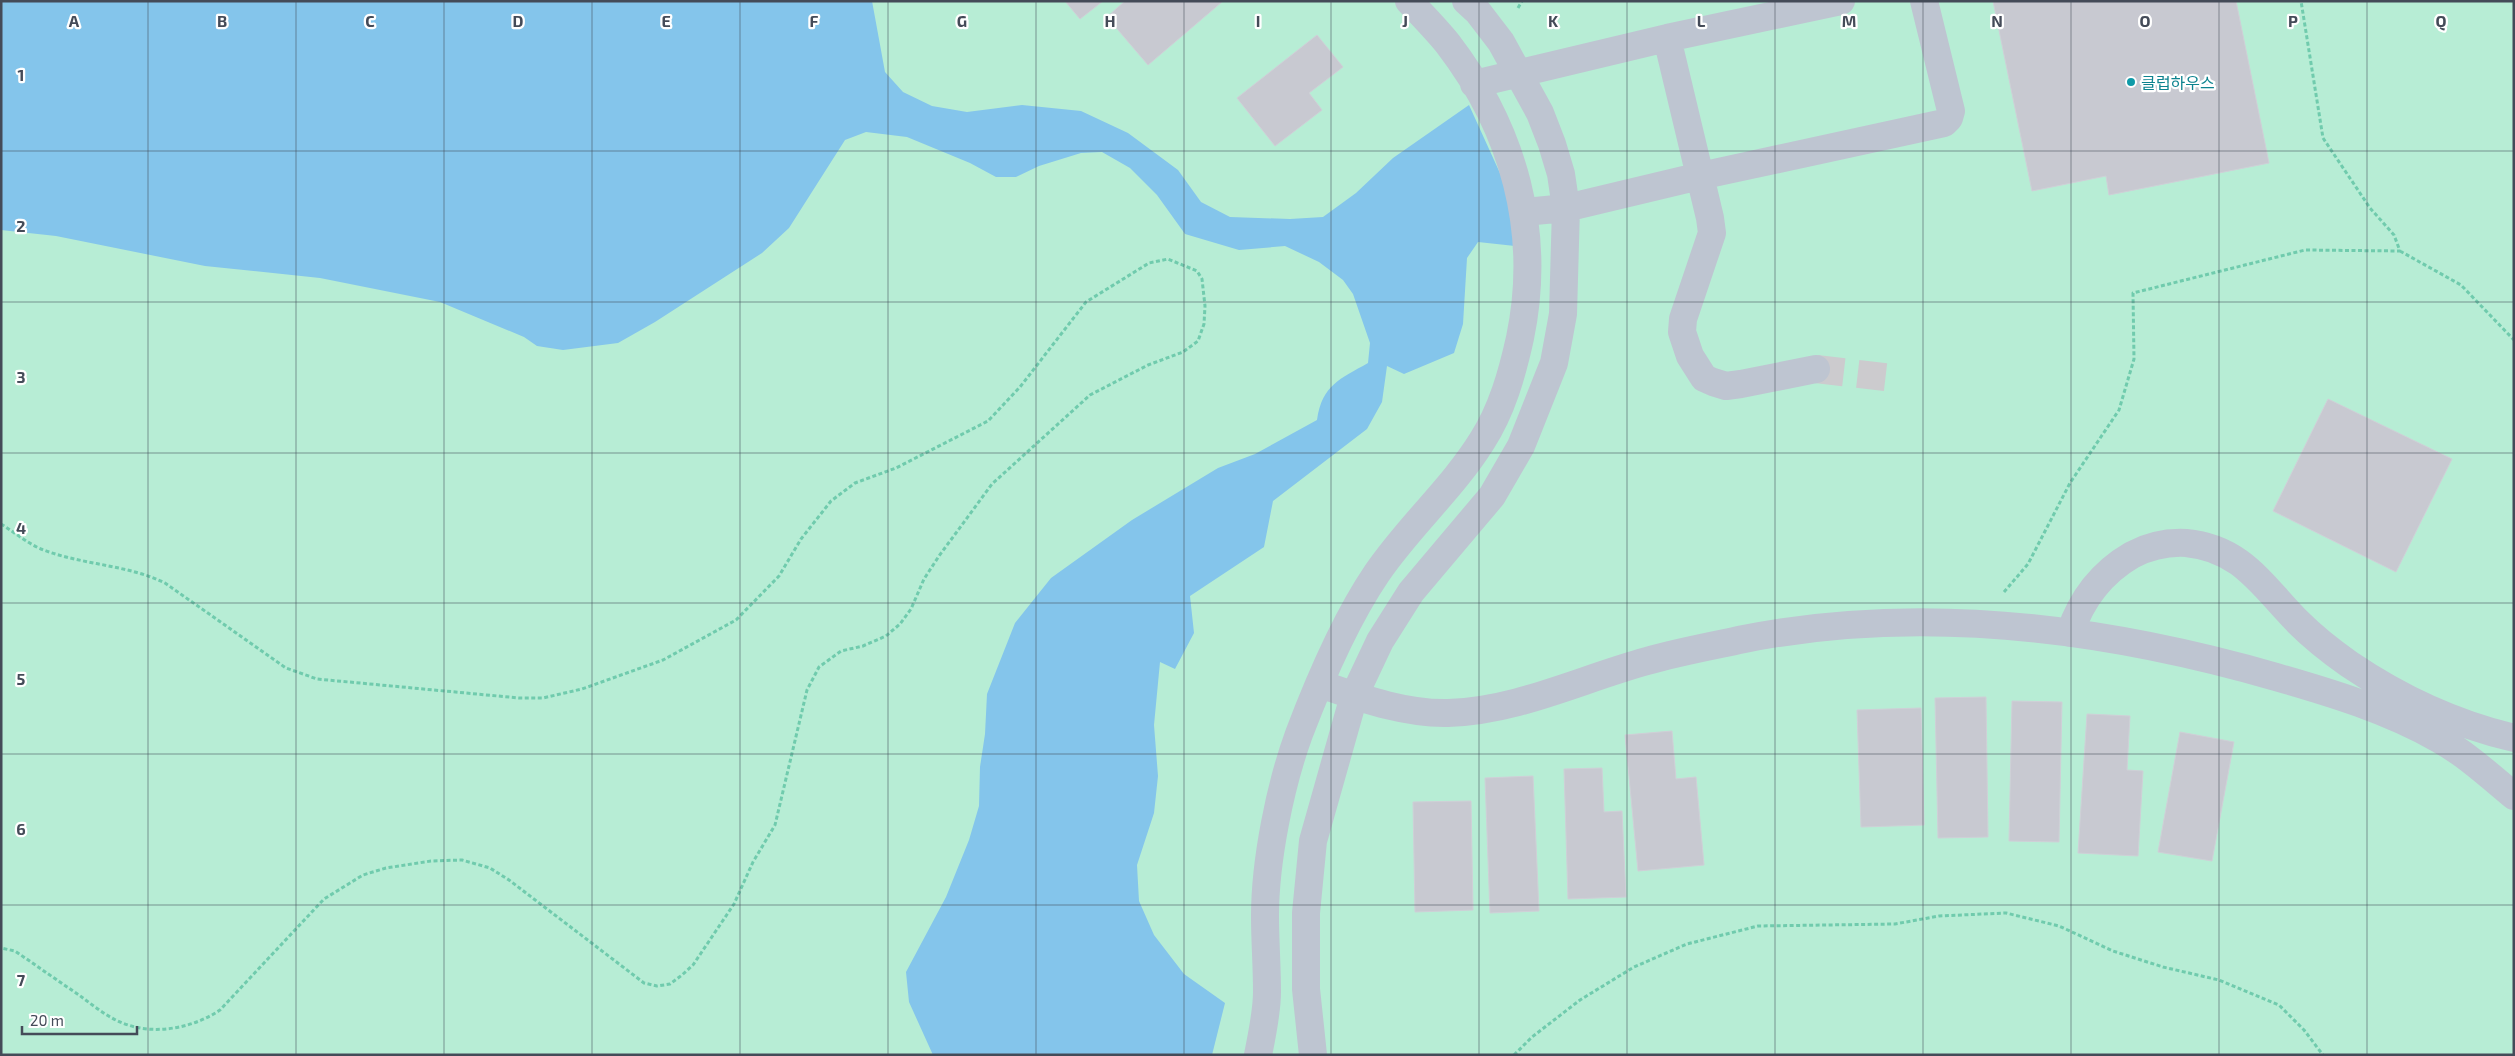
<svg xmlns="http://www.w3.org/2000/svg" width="2515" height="1056" viewBox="0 0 2515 1056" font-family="'Exo 2','Noto Sans KR',sans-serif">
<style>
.green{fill:#b7edd5}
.water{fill:#84c5eb}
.building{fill:#c8c9d1;stroke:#cfd0d7}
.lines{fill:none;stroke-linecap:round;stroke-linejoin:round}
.minor-tunnel{stroke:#cccbce;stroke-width:28;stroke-dasharray:28 14;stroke-linecap:butt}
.path{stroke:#70cbad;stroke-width:3;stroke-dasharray:4 2.5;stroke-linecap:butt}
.minor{stroke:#bec5d1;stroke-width:28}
.grid{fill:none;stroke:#444b58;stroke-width:1;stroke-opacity:0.55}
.culture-dot{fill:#0f9aa8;stroke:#fff;stroke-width:2}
.labels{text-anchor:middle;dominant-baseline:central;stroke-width:4.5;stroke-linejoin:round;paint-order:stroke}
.culture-label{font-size:16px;fill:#0d838f;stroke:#fff;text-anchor:start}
.grid-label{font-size:16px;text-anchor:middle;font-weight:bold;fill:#444b58;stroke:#fff;stroke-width:4.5;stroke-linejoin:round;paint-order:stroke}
</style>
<rect width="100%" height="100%" fill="#eeebeb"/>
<path class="green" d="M1,1H2514V1055H1Z"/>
<path class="water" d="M1,1H872L885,72L903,92L932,106L967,112L1022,105L1081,111L1128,133L1178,170L1201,202L1230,217L1290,219L1323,217L1356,193L1393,158L1469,105L1509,193L1515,246L1478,242L1467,258L1463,324L1454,353L1404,374L1387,366L1382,402L1367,429L1273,501L1264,547L1190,596L1194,633L1175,669L1160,662L1154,725L1158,776L1154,813L1137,865L1139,901L1154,935L1184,974L1225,1003L1212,1055H933L909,1002L906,972L946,897L969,840L979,806L980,767L985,734L987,694L1015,623L1051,578L1132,520L1218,468L1255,454L1317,420C1322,385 1340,379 1368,363L1370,343L1353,294L1343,280L1319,262L1285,246L1239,250L1185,234L1157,195L1130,168L1102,152L1081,153L1039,166L1016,177H996L970,163L907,137L866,132L845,140L789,228L762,253L655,322L618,343L563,350L537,346L524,337L440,302L320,278L205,266L56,236L1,230Z"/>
<path class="building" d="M1065,1H1103L1080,19Z
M1125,1H1223L1148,65L1107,17Z
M1993,1H2236L2269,163L2109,195L2106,176L2032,191Z
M1317,35L1343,67L1309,93L1322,110L1275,146L1237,98Z
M2328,399L2452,459L2396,572L2273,511Z
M1986,697L1988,837L1938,838L1935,698Z
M2012,701L2062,702L2059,842L2009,841Z
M1921,708L1924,825L1861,827L1857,710Z
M2087,714L2130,716L2127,770L2143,771L2138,856L2078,853Z
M1672,731L1676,779L1696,777L1704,865L1638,871L1625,735Z
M2180,732L2234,742L2212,861L2158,852Z
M1602,768L1604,812L1622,811L1626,897L1568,899L1564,769Z
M1533,776L1539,911L1490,913L1485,778Z
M1471,801L1473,910L1415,912L1413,802Z"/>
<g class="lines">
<path class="minor-tunnel" d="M1816,369L1893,378"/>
<path class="path" d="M1518,8L1522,1
M2400,251L2461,285L2514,340
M1,524C14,532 27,543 41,549C81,565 126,564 165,583L286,668L317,679L519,698H543L582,689L663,660L736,620L779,576L801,539L831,501L855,483L896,468L988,421L1020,387L1086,302L1149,263L1168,259L1197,271L1202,279L1205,306L1204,324L1198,341L1183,352L1148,365L1090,395L992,484L939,556L924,579L911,609L900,624L886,636L863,646L841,651L819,667L807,690L775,825L753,862L734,904L693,965L682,975L670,984L657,986L644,983L509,880L490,868L462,860L431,861L386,868L363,875L324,899L220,1010C195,1027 158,1035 128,1025C109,1019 94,1006 79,995C58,981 37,966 15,951L1,948
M2004,592L2028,564L2070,483L2119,410L2134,359L2133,293L2305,250L2400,251L2394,235L2370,208L2323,138L2301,1
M1514,1055L1532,1037L1580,1000L1634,967L1687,944L1758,926L1895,924L1939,916L2006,913L2059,926L2113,951L2163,967L2219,980L2279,1005L2304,1030L2323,1055"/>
<path class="minor" d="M1667,38L1710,218L1712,233L1683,319L1682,332L1690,356L1704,378L1713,382L1726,386L1741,384L1816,369
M1474,84L1667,38L1841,1
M1524,212L1566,208L1700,176L1944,123L1949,118L1951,111L1924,1
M2070,633C2081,600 2101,573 2132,555C2149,546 2166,542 2186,543C2242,548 2263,587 2299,623C2314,638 2332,652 2349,664C2399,698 2455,724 2514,738
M1320,684C1361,698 1404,714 1448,713C1517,711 1581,679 1647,661C1678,652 1712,646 1744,639C1920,604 2106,628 2276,677C2332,693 2388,710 2439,739C2466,754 2490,776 2514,796
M1258,1055C1262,1035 1267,1012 1267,992C1267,966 1265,941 1265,916C1265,861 1280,786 1299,734C1318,684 1347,617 1377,573C1409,526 1452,489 1482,441C1502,410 1512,374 1520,338C1542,232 1514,130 1448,44C1436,29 1422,15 1409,1
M1313,1055L1306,989V913L1313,841L1354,696L1380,641L1411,592L1492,496L1521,446L1554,363L1563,314L1566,208L1561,174L1552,144L1540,113L1501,42L1478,12L1466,1"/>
</g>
<path class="grid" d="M148,1V1055M296,1V1055M444,1V1055M592,1V1055M740,1V1055M888,1V1055M1036,1V1055M1184,1V1055M1331,1V1055M1479,1V1055M1627,1V1055M1775,1V1055M1923,1V1055M2071,1V1055M2219,1V1055M2367,1V1055M1,151H2514M1,302H2514M1,453H2514M1,603H2514M1,754H2514M1,905H2514"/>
<circle class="culture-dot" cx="2131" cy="82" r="5"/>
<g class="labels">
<g class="culture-label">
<text x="2141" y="82">클럽하우스</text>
</g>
</g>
<g class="grid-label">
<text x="74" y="27">A</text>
<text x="222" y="27">B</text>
<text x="370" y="27">C</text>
<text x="518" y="27">D</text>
<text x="666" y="27">E</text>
<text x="814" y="27">F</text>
<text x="962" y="27">G</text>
<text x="1110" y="27">H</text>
<text x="1258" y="27">I</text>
<text x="1405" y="27">J</text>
<text x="1553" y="27">K</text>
<text x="1701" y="27">L</text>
<text x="1849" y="27">M</text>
<text x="1997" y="27">N</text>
<text x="2145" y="27">O</text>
<text x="2293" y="27">P</text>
<text x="2441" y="27">Q</text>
<text x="21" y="81">1</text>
<text x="21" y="232">2</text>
<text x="21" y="383">3</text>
<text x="21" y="534">4</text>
<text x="21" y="685">5</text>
<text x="21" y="835">6</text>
<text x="21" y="986">7</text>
</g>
<rect width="2515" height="1056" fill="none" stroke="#444b58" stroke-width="5"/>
<path d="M22 1026v8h115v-8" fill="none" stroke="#444b58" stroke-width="2.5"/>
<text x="30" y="1026" font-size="15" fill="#444b58" stroke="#ffffff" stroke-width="4" paint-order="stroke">20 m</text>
</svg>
